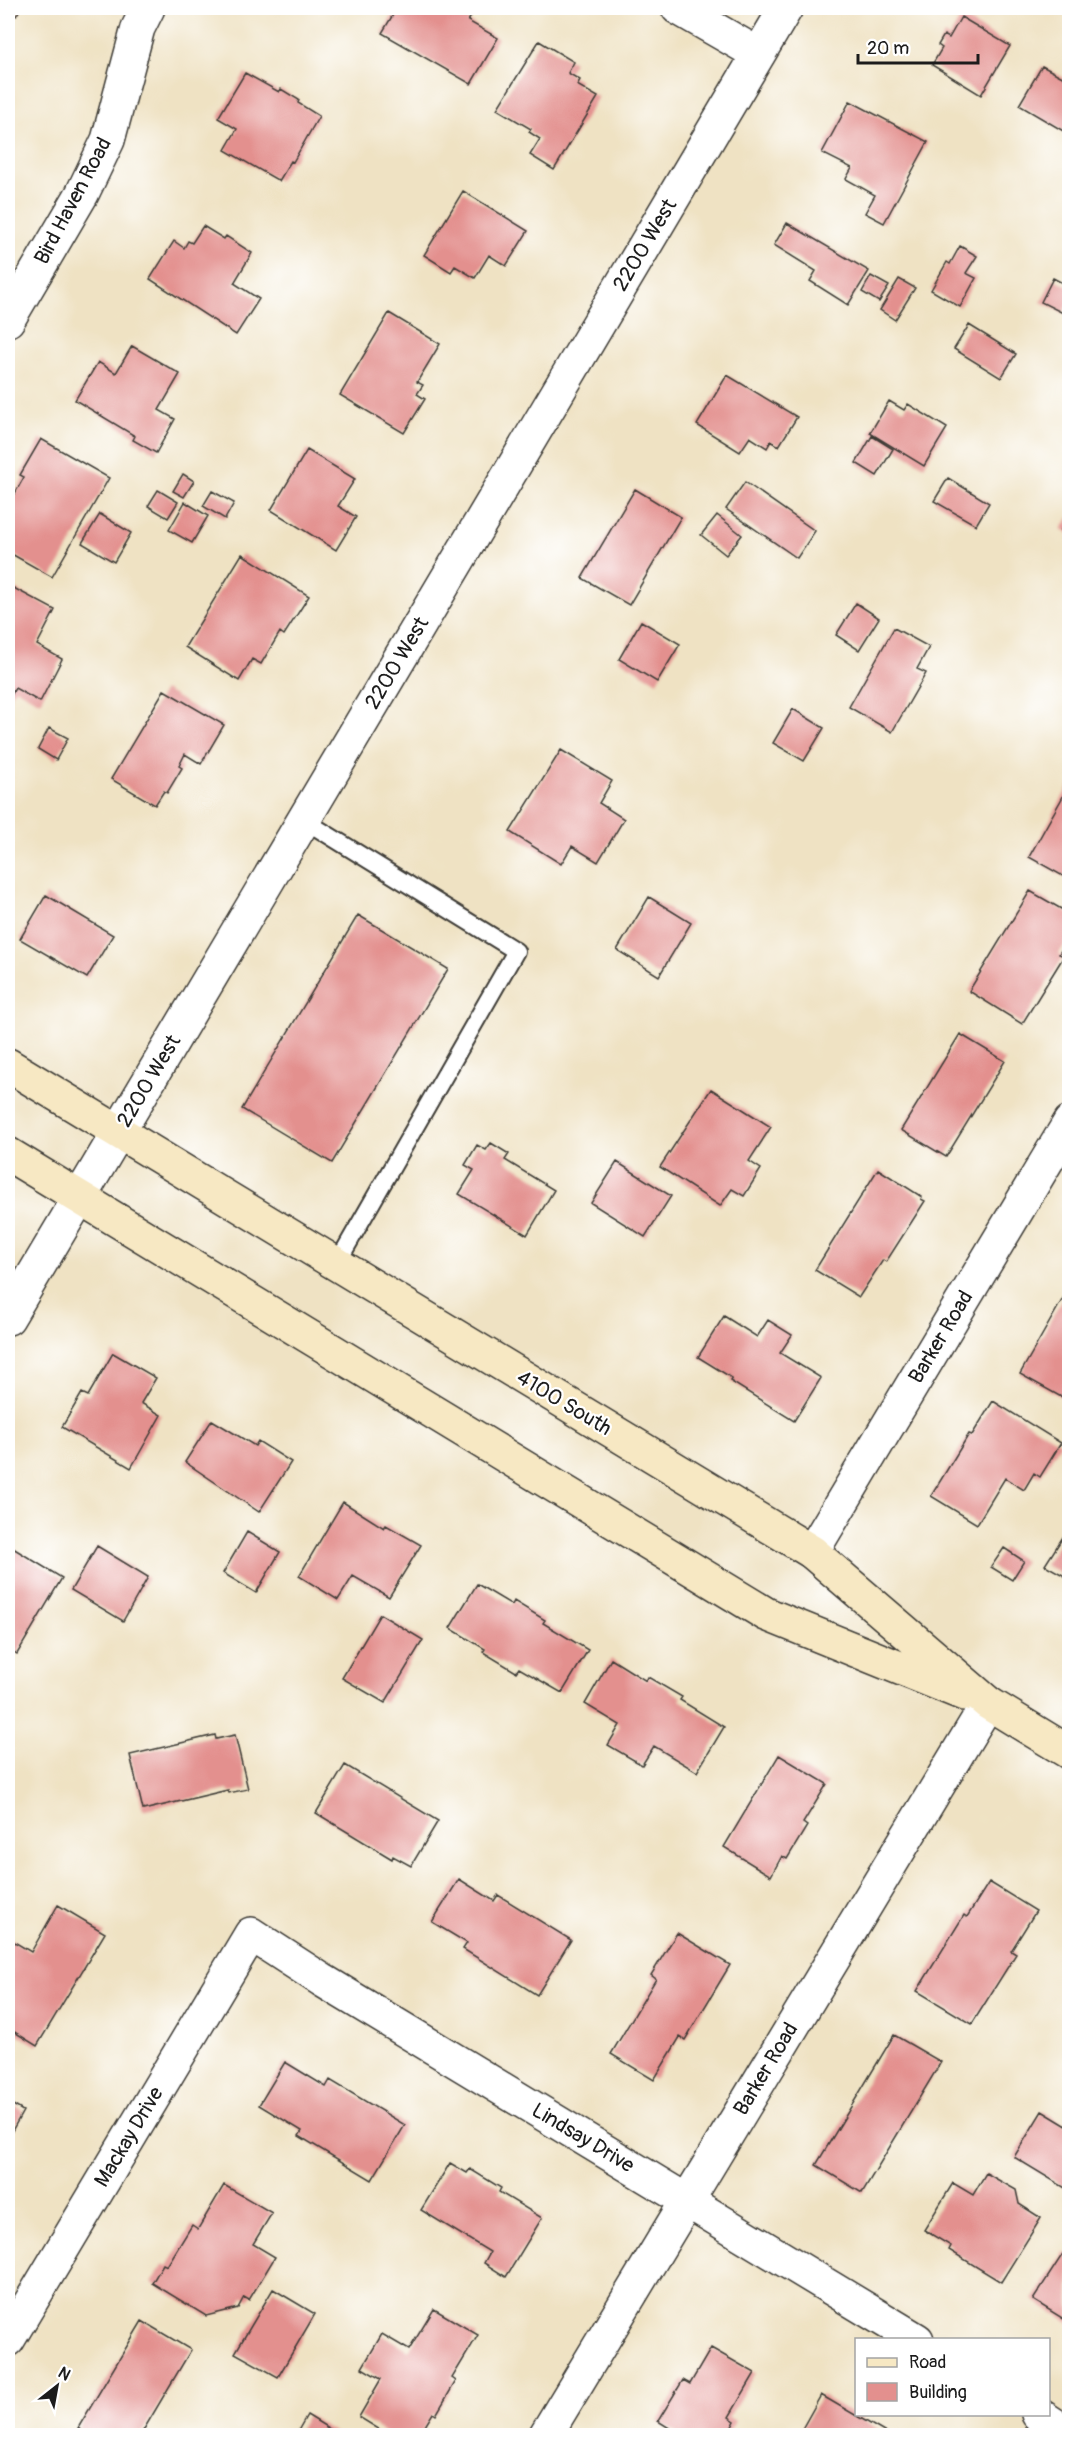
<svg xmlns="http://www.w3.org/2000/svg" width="1077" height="2443" viewBox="0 0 1077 2443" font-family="Pangolin,sans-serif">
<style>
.building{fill:#e3908e}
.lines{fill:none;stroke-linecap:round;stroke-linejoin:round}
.service-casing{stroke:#3c3a35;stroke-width:20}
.minor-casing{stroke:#3c3a35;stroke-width:36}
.tertiary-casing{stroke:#3c3a35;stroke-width:36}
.secondary-casing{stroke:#3c3a35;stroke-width:36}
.service{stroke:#fff;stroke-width:16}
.minor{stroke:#fff;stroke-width:33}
.tertiary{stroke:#fff;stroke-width:33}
.secondary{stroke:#f7e8c3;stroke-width:33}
.labels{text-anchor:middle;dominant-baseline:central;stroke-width:4.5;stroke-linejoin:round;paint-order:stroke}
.street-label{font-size:21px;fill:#1c1c1c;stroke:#fff}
</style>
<rect width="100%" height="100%" fill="#fff"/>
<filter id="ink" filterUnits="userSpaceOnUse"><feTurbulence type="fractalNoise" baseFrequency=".0167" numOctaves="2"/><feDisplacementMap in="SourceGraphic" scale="12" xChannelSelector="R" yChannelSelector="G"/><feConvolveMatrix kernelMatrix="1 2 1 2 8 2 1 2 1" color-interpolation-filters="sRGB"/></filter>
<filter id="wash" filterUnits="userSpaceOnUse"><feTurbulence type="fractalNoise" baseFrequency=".008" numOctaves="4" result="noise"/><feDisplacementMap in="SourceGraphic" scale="24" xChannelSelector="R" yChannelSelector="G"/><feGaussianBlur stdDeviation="1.35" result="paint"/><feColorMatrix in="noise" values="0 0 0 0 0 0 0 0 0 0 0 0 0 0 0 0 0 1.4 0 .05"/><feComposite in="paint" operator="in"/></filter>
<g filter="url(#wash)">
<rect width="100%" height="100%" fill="#efe2c3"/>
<g id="blocks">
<path class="building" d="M8,8H21L16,16L8,10Z
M397,8H476L468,21L498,38L471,84L382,33Z
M961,17L1010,46L981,95L932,65L942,48L938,45L944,35L949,38Z
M539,41L574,62L568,73L580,80L577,85L598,97L554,170L530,155L540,139L529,132L531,129L497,109Z
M1042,66L1070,81V125L1065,132L1019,105Z
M245,73L279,92L281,89L299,100L298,103L319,116L293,162L291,161L279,181L225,150L237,129L218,118Z
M850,101L928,142L884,223L865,213L875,195L846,179L852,168L822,153Z
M463,191L528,231L506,266L489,255L475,278L455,266L451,272L424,255Z
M787,223L869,271L848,305L810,281L816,271L774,245Z
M203,226L224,239L226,236L252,253L234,283L259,299L236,335L150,279L174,241L184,248L188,241L192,243Z
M960,246L977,256L966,273L976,278L960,307L931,290L947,262L950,264Z
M871,276L889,286L879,302L862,292Z
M1053,278L1070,287V301L1063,313L1041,302Z
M899,279L915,288L895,320L880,310Z
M389,313L440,344L417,382L423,385L417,394L425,399L404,433L340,395Z
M969,325L1016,354L1001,378L954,349Z
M132,346L180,374L159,410L175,419L156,453L133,440L135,436L75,400L98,362L116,373Z
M727,375L797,417L779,446L771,441L767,448L750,437L740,452L697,425Z
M889,401L904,410L908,404L947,428L924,466L870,433Z
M872,436L893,449L877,476L856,463Z
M41,439L109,478L52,577L8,552V506L24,477L20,475Z
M307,450L355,479L338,506L356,517L336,550L271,510Z
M183,474L194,481L184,497L173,491Z
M948,478L989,503L976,525L934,501Z
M745,482L815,531L797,558L726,509Z
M635,489L681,517L629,605L582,578Z
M158,490L178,502L168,518L148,506Z
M212,491L234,503L225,519L203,506Z
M185,502L208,516L192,543L169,530Z
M100,514L131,533L114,562L82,543Z
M717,515L742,535L726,555L701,535Z
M1070,516V534L1061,530Z
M242,554L309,596L284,635L280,632L261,664L252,659L239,681L185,647Z
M8,585L55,610L37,645L62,659L40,702L15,688L8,702Z
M856,603L879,618L859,650L836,635Z
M641,621L680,644L657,682L619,659Z
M894,628L929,647L917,669L926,673L892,732L849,707Z
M164,690L224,725L201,764L185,754L179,766L182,768L167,793L164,791L155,805L111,779Z
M793,709L824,728L804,761L773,743Z
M49,728L68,738L56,760L38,749Z
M561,750L612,781L599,803L624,819L598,862L572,846L561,864L510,832Z
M1070,784V880L1029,857Z
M1030,891L1070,914V936L1059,954L1064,956L1022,1024L969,991Z
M46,895L113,935L87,978L20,939Z
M649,897L691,923L659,976L617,950Z
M358,915L448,969L332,1163L242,1109Z
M960,1034L1005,1061L946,1157L901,1130Z
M711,1089L771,1127L749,1161L761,1169L744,1196L732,1189L720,1206L660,1167Z
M491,1143L509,1154L505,1160L554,1190L527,1235L459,1194L474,1170L465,1165L477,1145L486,1150Z
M617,1162L671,1196L645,1237L591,1203Z
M878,1169L922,1197L921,1199L925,1201L886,1262L883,1260L859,1297L815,1270Z
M1070,1286V1387L1063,1398L1020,1374Z
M724,1316L757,1337L768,1320L792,1335L780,1353L821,1378L794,1421L730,1381L732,1378L698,1357Z
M113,1353L156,1378L141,1403L161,1415L131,1468L62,1427L82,1393L88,1396Z
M993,1401L1061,1443L1040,1477L1034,1473L1024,1490L1005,1478L977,1524L931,1496L969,1434L972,1435Z
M212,1420L255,1446L258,1441L291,1462L259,1512L185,1462Z
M343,1502L384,1528L386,1525L421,1545L389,1597L353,1576L338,1600L299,1576Z
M1070,1526V1579L1045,1565Z
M247,1532L280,1552L256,1593L223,1573Z
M8,1545L62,1578L17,1654L8,1648Z
M97,1546L148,1577L123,1621L71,1590Z
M1004,1548L1024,1561L1012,1580L991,1567Z
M477,1584L512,1605L514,1601L545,1620L543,1623L588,1650L562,1693L519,1668L516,1672L483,1652L485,1649L450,1628Z
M380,1614L423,1640L385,1703L342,1678Z
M611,1659L646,1681L648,1677L682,1697L680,1700L724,1727L697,1772L654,1746L642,1765L608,1745L620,1725L585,1704Z
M215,1735L216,1739L235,1735L248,1789L229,1793L228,1790L143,1810L130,1755Z
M779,1755L827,1784L803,1823L807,1826L787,1859L782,1856L771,1876L724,1847Z
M345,1765L438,1821L411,1866L393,1856L392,1859L316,1813Z
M459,1879L494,1901L498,1895L571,1940L537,1995L463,1949L467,1943L432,1922Z
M989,1882L1036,1911L1011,1951L1016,1954L972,2024L917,1991L964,1915L967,1917Z
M58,1905L105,1933L37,2046L8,2028V1938L31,1952Z
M677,1933L730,1965L685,2040L680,2037L654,2080L611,2054L656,1979L651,1975Z
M894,2035L941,2062L862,2193L816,2165Z
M285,2062L326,2087L330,2080L405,2125L372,2180L299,2136L302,2131L259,2105Z
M8,2102L23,2111L8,2138Z
M1042,2111L1070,2128V2191L1014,2157Z
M450,2163L467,2173L470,2169L501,2188L499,2192L542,2218L506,2277L484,2263L490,2252L421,2210Z
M986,2173L1016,2190L1019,2204L1041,2218L1001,2282L949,2250L951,2246L924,2230L953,2183L973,2195Z
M224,2185L272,2213L253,2244L275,2257L249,2300L244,2297L238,2308L206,2316L152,2283L163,2264L167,2266L192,2225L198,2229Z
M1064,2252L1070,2256V2323L1033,2300Z
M273,2289L315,2314L278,2377L235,2353Z
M434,2309L478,2335L452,2378L456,2381L436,2415L433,2413L419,2436H390L359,2417L381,2379L362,2368L382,2334L409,2350Z
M142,2321L191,2350L140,2436H90L78,2428Z
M711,2348L755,2373L729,2417L735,2421L727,2436H682L658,2421L683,2380L690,2384Z
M821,2395L891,2436H798Z
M307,2415L341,2436H295Z"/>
</g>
</g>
<g filter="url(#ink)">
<use href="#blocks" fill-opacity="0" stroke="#3c3a35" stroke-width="1.5"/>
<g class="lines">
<defs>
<path id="service" d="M304,820L516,951L336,1265"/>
<path id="minor" d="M678,8L758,54
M8,320L82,194L108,140L138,28L148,8
M812,1552L1070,1122
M8,2340L251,1934L322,1980L917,2340
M1038,2414L1070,2435
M545,2436L988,1703"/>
<path id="tertiary" d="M8,1318L786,8"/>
<path id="secondary" d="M8,1065L812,1552L988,1703L1070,1753
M8,1154L766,1614L964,1694"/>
</defs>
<use href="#service" class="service-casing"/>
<use href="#minor" class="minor-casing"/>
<use href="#tertiary" class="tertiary-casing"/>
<use href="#secondary" class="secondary-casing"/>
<use href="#service" class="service"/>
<use href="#minor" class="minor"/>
<use href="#tertiary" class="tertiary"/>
<use href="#secondary" class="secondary"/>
</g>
</g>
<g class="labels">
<g class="street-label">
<text transform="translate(73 201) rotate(-62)">Bird Haven Road</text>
<text transform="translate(645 245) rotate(-59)">2200 West</text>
<text transform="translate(397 663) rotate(-59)">2200 West</text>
<text transform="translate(149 1081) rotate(-59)">2200 West</text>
<text transform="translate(941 1337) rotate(-59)">Barker Road</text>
<text transform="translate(564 1403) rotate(31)">4100 South</text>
<text transform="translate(766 2069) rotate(-59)">Barker Road</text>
<text transform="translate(129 2137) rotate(-59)">Mackay Drive</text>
<text transform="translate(583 2138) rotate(31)">Lindsay Drive</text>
</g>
</g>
<rect width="1077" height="2443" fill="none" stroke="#fff" stroke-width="30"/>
<rect x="855" y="2338" width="195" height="78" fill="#ffffff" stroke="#a4a4a4" stroke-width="1.5"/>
<rect x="867" y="2358" width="30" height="9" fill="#f7e8c3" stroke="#a4a4a4" stroke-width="1.5"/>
<text x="909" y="2368" font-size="18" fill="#1c1c1c">Road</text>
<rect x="867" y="2383" width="30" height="18" fill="#e3908e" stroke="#a4a4a4" stroke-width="1.5"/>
<text x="909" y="2398" font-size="18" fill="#1c1c1c">Building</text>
<g transform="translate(57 2386) rotate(31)" stroke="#ffffff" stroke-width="4.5" paint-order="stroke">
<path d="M0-4.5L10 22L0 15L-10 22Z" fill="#1c1c1c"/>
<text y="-9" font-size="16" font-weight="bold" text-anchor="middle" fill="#1c1c1c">N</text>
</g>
<path d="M858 54v9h120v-9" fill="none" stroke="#1c1c1c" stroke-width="3"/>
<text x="867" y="54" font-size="18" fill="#1c1c1c" stroke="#ffffff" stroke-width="4.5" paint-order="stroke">20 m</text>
</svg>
